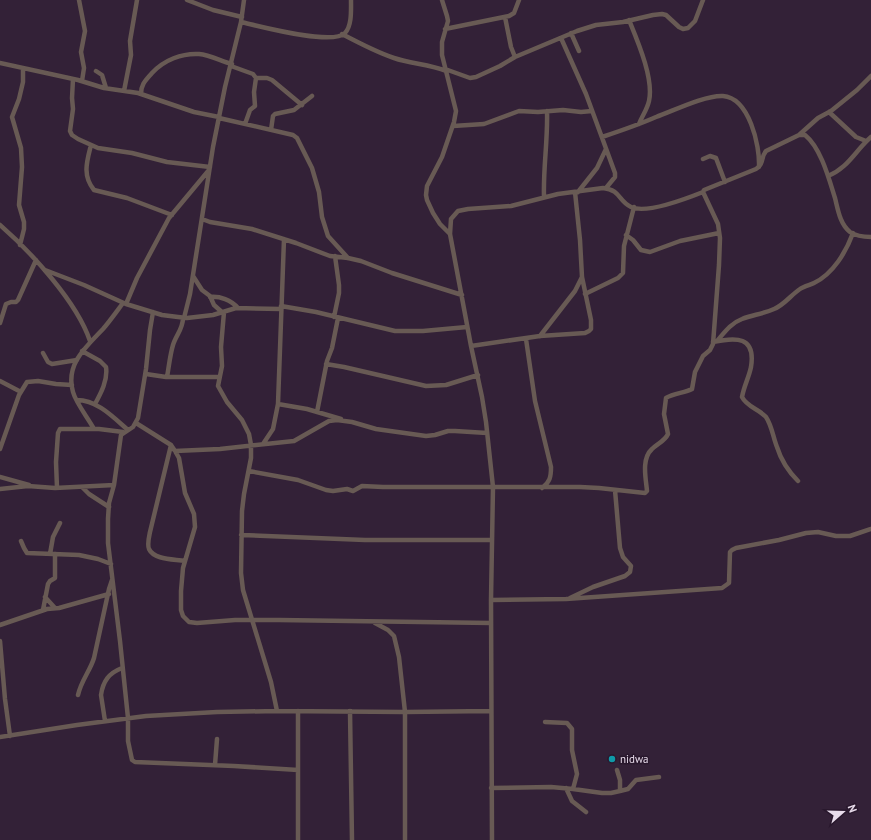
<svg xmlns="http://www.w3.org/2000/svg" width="871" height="840" viewBox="0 0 871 840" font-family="'PT Sans',sans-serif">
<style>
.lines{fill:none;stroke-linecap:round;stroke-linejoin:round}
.minor{stroke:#685a54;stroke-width:4.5}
.culture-dot{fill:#0f9aa8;stroke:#29182d;stroke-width:1.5}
.labels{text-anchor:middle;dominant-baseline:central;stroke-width:3;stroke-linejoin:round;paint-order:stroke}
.poi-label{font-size:11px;fill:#e8dceb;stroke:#29182d;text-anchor:start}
</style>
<rect width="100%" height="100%" fill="#332137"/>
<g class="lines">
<path class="minor" d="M79,0L85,31L81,52L84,68L82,81
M187,0L213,10L242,17
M442,0L447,16L448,21L442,42V55L456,111L454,122L442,157L427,186L426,195L427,200L433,213L440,224L450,234
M505,17L511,47L515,57
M629,20C638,42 654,79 649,101C647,110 642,116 639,124
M241,22C259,26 332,46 345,33C352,26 351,10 351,0
M445,29L509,16L514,13L519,0
M571,33L579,51
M342,34C359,43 376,52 394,58C411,64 430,64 446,71
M561,38L586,94L615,173V177L606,188
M0,63L78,80L104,88L138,93L194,112L219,117
M231,66L253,74L256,78L254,92L255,106L250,110L245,124
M445,69L470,78L476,77L500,66L515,57L577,31L596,25L623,22L653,15L662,14L666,15L679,27L683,29L688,28L695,21L703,0
M96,71L102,75L106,88
M256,78H267L272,80L302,105
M73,79L72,98L73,109L70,131L72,135L78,139L98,148L132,153L167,162L210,167
M124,91L131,55L130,41L137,0
M141,94C141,84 146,80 152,73C164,60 182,53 199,54C210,55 221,61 232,64
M829,112L856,137L866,141
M219,118L293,135L297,138L312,168L319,192L322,217L328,236L348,258
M453,126L484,124L519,111L538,112L563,110L581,112L592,111
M271,130L273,116L275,114L294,110L312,96
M799,135L818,118L831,111L857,90L871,76
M602,137C620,131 638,125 656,117C673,111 705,95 723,96C749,98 760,145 759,167
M91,145C87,161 82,175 94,190L127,198L172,215
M703,159L710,156L716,158L725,182
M828,176C848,168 855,151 871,137
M578,192L597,168L606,149
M544,197C543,168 548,140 547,111
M202,219L210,222L252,229L296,243L330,256L348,258L361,261L392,273L462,295
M0,225C31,252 77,302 90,341
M626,235L633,240L641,250L650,252L680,241L719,233
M20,245L24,229V222L19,205L22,167L21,148L12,117L19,99L23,82V69
M45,270L84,285L126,304L162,315L178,317L187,318L213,315L236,308L281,309
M193,276L202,290L210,296L214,305L223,313
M585,294L618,278L623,273L624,246L634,207
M210,297C220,296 231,300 238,308
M126,304L137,278L169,218L209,170
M281,306L316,312L395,331H423L467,327
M153,312L150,330L146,369L138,418L133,427L121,435L114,485L109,503L108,519V543L120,641L128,718V741L132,760L135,762L234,766L298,770
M224,312L221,347L222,366L218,386L227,402L242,420L249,434L251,445V458L244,494L242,511L241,573L243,590L271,682L277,711
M334,317L339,293V285L335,256
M184,318L190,294L213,147L225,87L241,22L244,0
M0,323L6,304L11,302H16L18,300L36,260
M540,336L575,291L582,277
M526,339L535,401L551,467C551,477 550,482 542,488
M717,341C724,333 731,323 742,319C752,315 763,314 774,309C784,305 791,295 800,289C804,286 810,285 814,283C833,274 846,252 853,233
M713,342C736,337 756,336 751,367C749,377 744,386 742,397C747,407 759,409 766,417C772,426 773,437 777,447C781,460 788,471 798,481
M471,346L540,336L585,333L589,331L591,329V320L582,277L580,240L575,192
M82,351L100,361L106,367C108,380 101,393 95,404
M43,353L48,362L52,364L77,360
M326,364L344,367L426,386L446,385L478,375
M146,374L166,377H219
M167,377C169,366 170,355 173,345C176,335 183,329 183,318
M0,381L21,392
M77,400C97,400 113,417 128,430
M278,404L307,409L341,419
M317,412L327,361L332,348L338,318
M136,423L171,445L175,451L179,458L185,493L194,514L195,527L183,568L181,591V610L183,616L189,622L197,623L235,620H279L491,623
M94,429C88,418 76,403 73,392C65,364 86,347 103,329C110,321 117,311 123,303
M263,444L273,429L278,404L284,239
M171,445L150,532C149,537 147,544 149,549C154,560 174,559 185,561
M0,449L19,395L27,382L38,381L56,384L72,385
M175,451L220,449L294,441L329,421L337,420L352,422L376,429L426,436L435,435L448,431H455L487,433
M249,471L298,480L326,490L333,491L347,489L353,491L362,486L383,487H580L599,488L645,493L647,491C646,479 641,459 652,449C657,444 665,441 668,434L664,414L666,398C674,393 685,393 692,389L695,372L703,356L710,350L713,344L719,265L720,238L718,224L703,192L704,190L756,169C765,163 760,158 766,151L799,135H805C821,148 829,179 835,198C838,210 840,224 850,232C856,236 864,237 871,237
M0,477L29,485
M82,487L89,494L109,507
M57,488L56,462L58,433L60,429H99L123,432
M0,489L28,486L55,488L114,485
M241,535L365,540H492
M21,541L24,548L27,553L79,555L98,559L111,564
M50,554L53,537L60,523
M45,597L55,608
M570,598L593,587L625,576L630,572L631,566L623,557L620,548L615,490
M491,600L566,599L722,588L729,583L730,552L732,550L736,548L779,540L806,533L818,532L836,536H850L871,529
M43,610L48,584L50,581L55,578V554
M375,623L388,630L394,636L399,657L405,712V840
M0,625L47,609L59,608L109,594
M0,641L5,699L10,736
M78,695C81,681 90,671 94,658L109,589L112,580
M298,711V840
M350,711L352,840
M105,721L101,695C103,681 109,673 122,668
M545,722L567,723L572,729V750L577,774L573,789
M0,737L77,725L146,716L217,712L277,711L405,712L491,711
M215,765L217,739
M491,788L551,787L573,789L602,793H611L620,791V780L617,770
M566,788L572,801L586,812
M620,791L628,789L636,780L659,777
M492,840L491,600L493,487L486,422L482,397L471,346L450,234L451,219L458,211L468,209L511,206L558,194L603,188C621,190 618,201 631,207C646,214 688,198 703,192"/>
</g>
<circle class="culture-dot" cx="612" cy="759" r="4"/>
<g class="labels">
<g class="poi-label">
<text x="620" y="759">nidwa</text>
</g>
</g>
<g transform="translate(843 812) rotate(70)" stroke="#29182d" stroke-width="3" paint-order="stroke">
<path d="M0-3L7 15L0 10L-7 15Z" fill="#e8dceb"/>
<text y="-6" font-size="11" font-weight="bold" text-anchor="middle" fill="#e8dceb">N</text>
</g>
</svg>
